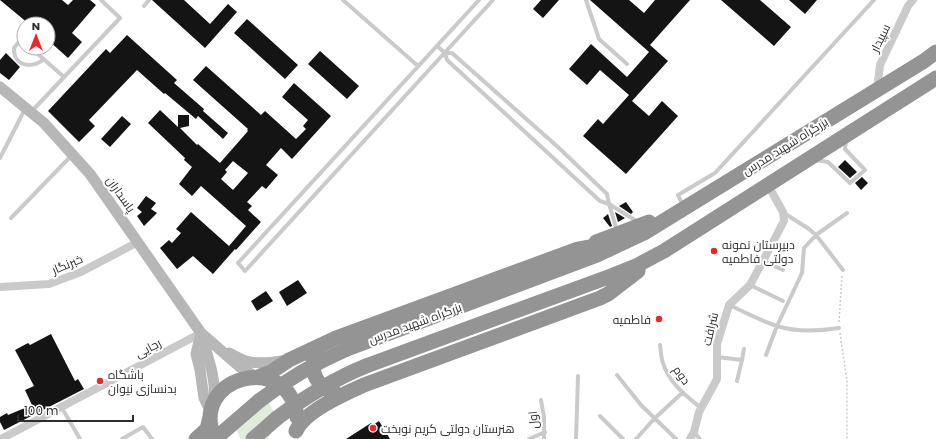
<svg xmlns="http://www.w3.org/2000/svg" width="936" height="439" viewBox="0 0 936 439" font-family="Poppins,Cairo,sans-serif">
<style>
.green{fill:#e2ecda}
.building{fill:#141414;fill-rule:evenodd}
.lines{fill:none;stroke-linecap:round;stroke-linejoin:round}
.path{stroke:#cacaca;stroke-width:1.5;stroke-dasharray:2 2;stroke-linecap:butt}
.lane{stroke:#cacaca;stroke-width:4}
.street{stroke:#cacaca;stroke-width:8}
.secondary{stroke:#b7b7b7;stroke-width:11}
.highway{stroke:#949494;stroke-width:15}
.highway-bridge{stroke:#949494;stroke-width:15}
.poi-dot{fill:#ed2726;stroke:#fff;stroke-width:1.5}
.labels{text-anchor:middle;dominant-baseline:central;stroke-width:4;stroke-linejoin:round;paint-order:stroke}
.street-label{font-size:12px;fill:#2d2d2d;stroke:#fff}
.poi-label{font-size:12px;fill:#2d2d2d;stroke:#fff;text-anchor:start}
</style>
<rect width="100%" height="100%" fill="#fff"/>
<path class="green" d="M268,402C277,413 276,428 268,439H240L236,428Z"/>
<path class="building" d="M0,0H62L68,5L73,0H90L96,5L72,33L82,42L68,58L48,40V24H29Z
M152,0H184L210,24L228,4L237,12L205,48Z
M541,0H559L543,18L533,9Z
M590,0H629L644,13L655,0H690L650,45L668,61L632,101L649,116L662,101L678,116L626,174L583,136L598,119L603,124L629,95L600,70L587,85L569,69L591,44L627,77L649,52Z
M721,0H760L791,27L774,46Z
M789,0H817L805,14Z
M247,19L298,65L285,79L234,33Z
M127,35L177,80L174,83L204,109L203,111L228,133L223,139L198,116L196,119L165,93L164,94L137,70L89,120L95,126L79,142L48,111L106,49L110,53Z
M320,51L359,86L347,99L308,64Z
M6,53L20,67L9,80L0,73V60Z
M206,66L261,115L265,111L296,139L306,129L303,126L308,120L282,97L294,83L331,116L292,159L281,148L266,165L278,175L266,189L262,186L247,202L252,206L248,210L261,222L236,250L235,249L213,274L193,256L177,269L160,248L169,240L172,243L181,233L176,229L191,212L229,246L246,226L201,186L192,196L179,184L192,167L184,160L185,158L148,123L160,110L178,127V115H189V126L180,128L197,145L198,144L220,163L248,131L247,130L248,129L193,80ZM233,161L248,173L233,190L221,179L227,172L225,170Z
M122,116L131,124L110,147L101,139Z
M845,160L857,172L850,178L838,167Z
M862,177L868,183L861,190L855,183Z
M146,196L156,203L151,209L157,213L144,226L137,216L142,212L137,208Z
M626,202L633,212L631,214L619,206Z
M615,212L625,218L618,222Z
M608,214L612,226L610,227L603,218Z
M298,280L307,293L287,306L279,292Z
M266,291L273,301L257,311L251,301Z
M51,334L75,381L78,379L84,389L4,430L0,422V417L7,413L8,415L32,405L25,390L34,386L15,350L28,343L30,345Z
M379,421L390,439H346L371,423L373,425Z"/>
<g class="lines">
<path class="path" d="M839,322L842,276
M840,333L847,381V439"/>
<path class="lane" d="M343,0L418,66
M479,0L238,263L245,271L493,0
M586,0L599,39L627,64
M144,6L149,0
M24,44L18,43L14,48C14,51 14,55 16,58C22,68 36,66 44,59
M437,46L445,53
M31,48L64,77
M445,53H452L559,148L607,194L609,204L600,201L447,60Z
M31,112L120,18L101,0
M0,158L25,109
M816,160L828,162L850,183L865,170L845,149L846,141
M683,205L678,195L715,173L874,0
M784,213L809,229L816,235L843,270
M11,218L72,155
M617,231L609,204L638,222
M763,261L783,270
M750,285L783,301
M729,305C745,312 761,321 777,326C796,332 820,331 839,328
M660,345C661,351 661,358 663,363C669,383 686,396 701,408
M766,355L777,326L802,273L804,248L816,235L847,213
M717,357L742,360L744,349
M617,375L641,405L676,439
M737,381L742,360
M541,400L544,417V439
M62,408L80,439
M600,416L623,439
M694,432L700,439
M122,439L143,427L152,439
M529,439L545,432
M576,439L578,376
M636,439L654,419L682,393"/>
<path class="street" d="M877,90L880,65L908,6L913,0
M0,287L49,284L81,272L138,242
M1,439L201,333
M690,439L694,432L699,412L717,379V344L729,305L750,285L763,261L784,221L783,212L768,185"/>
<path class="secondary" d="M0,87L44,123L90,174L201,333L240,367L256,377
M201,333L196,354L200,370L204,398L211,412
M201,334C207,355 217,379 214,402
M229,353C235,356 240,359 246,361C259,365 276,362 288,360"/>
<path class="highway" d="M596,242L649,222
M347,349L597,255L644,233L924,61L936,52
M315,354C309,371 317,388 335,393
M366,366L611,276L636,266L664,251L936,78
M258,377L271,372L289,360L336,338L578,249L610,243
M296,431C305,411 344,394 364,385L600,298L608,294L638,271
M196,439L207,429L210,417
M215,439C187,377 289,349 297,417
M215,439L259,401
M253,439L277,418"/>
<path class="highway-bridge" d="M259,401C286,380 315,363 347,349
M277,418C305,397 334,379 366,366"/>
</g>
<g class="poi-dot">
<circle cx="714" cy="251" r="4"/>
<circle cx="659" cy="319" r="4"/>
<circle cx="100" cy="381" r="4"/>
<circle cx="373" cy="428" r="4"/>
</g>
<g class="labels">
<g class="street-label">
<text transform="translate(880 38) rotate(-64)">سپیدار</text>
<text transform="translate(785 146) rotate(-32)">بزرگراه شهید مدرس</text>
<text transform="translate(121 194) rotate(55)">پاسداران</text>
<text transform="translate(67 264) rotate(-23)">خبرنگار</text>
<text transform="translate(415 323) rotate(-20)">بزرگراه شهید مدرس</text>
<text transform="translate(710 329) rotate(-77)">شرافت</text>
<text transform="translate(148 348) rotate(-28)">رجایی</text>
<text transform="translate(682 375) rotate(55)">دوم</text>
<text transform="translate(533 420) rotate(-95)">اول</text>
</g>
<g class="poi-label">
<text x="722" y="244">دبیرستان نمونه<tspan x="722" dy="14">دولتی فاطمیه</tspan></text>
<text x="651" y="319" text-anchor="end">فاطمیه</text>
<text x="108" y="374">باشگاه<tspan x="108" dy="14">بدنسازی نیوان</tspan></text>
<text x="381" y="428">هنرستان دولتی کریم نوبخت</text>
</g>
</g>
<g transform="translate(36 36)"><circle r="19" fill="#ffffff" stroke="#ababab"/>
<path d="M0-3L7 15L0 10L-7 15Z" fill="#ed2726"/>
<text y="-6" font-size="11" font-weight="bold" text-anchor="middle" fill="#2d2d2d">N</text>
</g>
<path d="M18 415v6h115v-6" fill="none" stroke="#2d2d2d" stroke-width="2"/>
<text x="24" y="415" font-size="12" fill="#2d2d2d" stroke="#ffffff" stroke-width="3" paint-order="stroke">100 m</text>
</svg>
